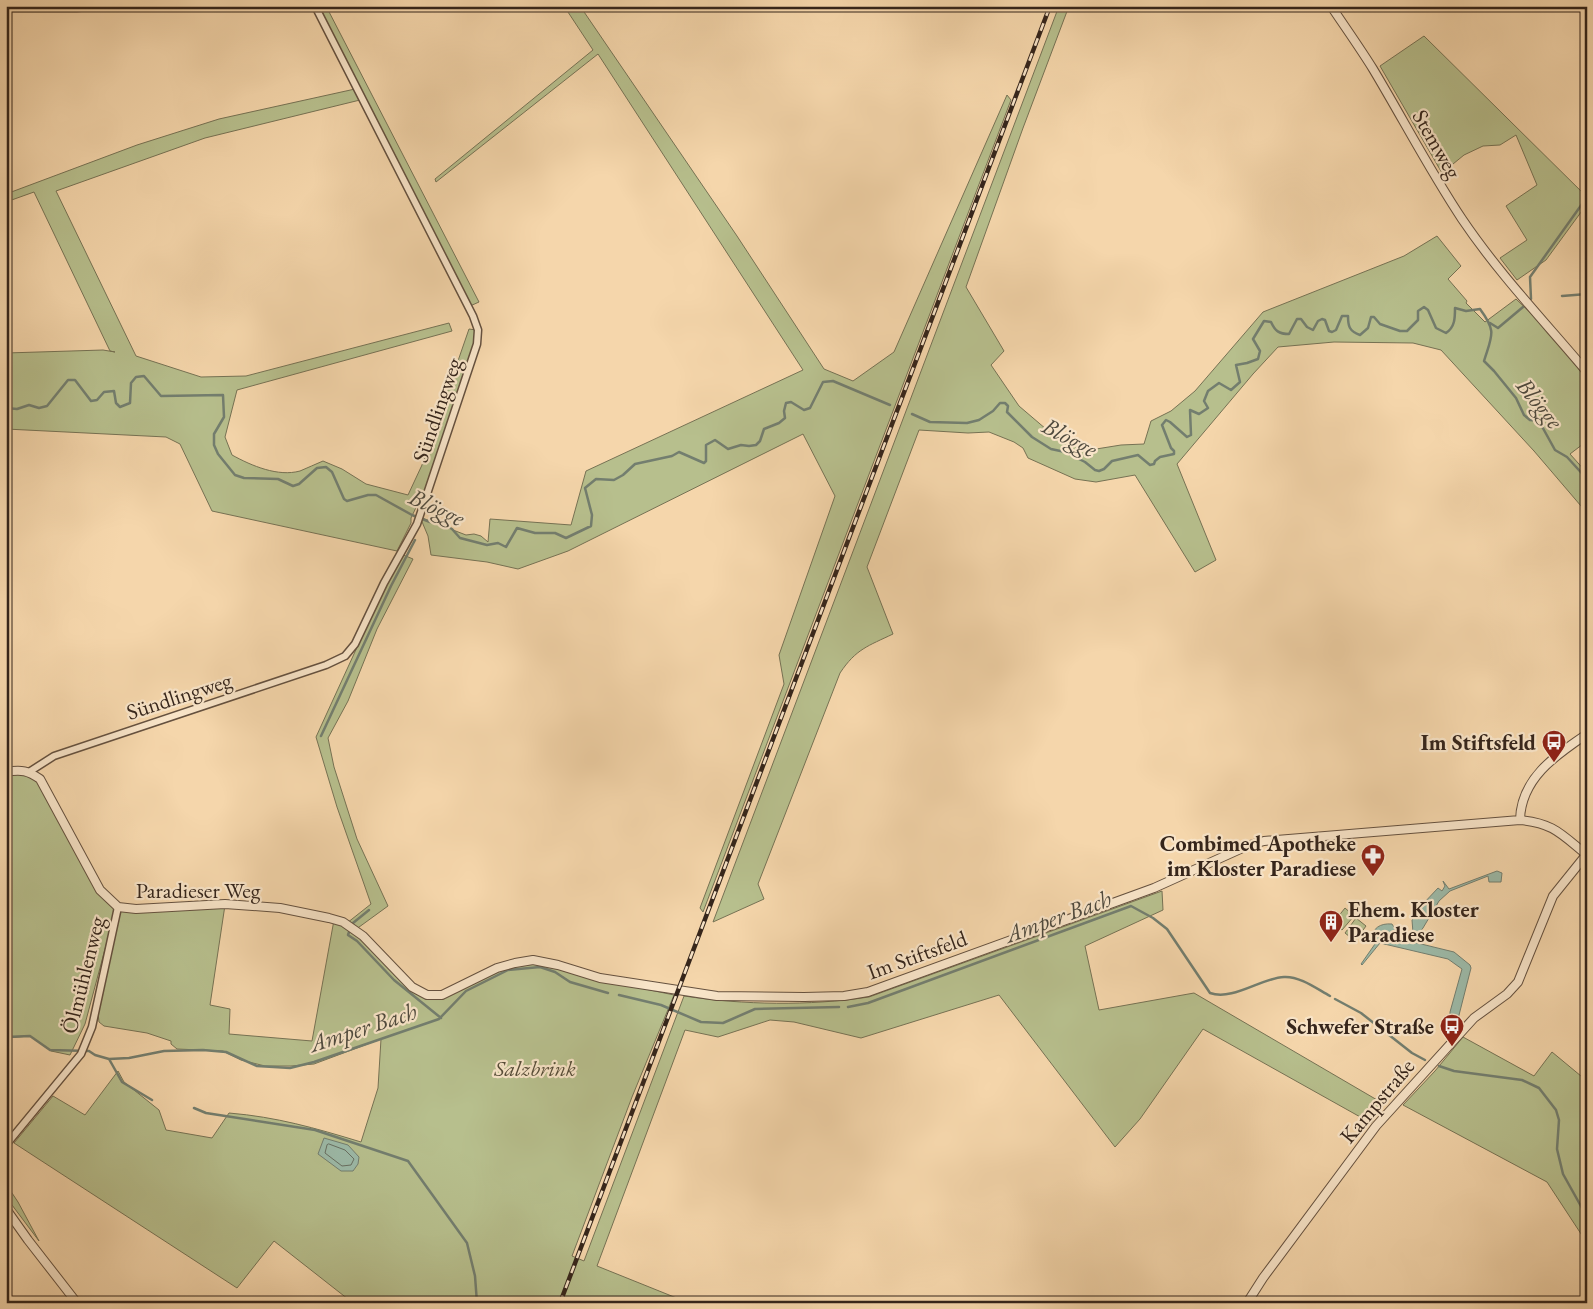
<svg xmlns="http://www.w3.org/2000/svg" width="1593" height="1309" viewBox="0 0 1593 1309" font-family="'EB Garamond',serif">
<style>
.green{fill:#b7bf8d;stroke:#767254}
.water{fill:#9cb9a7;stroke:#737e6f}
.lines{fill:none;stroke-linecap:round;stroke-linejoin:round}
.shore{stroke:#686f61;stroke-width:1}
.stream{stroke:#737e6f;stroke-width:2.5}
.minor-casing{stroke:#65513f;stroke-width:9}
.tertiary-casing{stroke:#65513f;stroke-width:10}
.minor{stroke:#f8e4c8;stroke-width:6}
.tertiary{stroke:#f8e4c8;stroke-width:8}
.rail-casing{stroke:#35251b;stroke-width:4.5}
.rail{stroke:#f8e4c8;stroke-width:2.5;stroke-dasharray:8;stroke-linecap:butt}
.labels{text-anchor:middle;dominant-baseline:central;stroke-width:4.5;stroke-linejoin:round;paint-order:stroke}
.street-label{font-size:22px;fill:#35251b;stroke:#f8e4c8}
.poi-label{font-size:22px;font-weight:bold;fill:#35251b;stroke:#f8e4c8;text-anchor:end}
.park-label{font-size:22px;font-style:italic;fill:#564c38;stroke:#f8e4c8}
.water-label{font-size:24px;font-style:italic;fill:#4f4a3e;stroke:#f8e4c8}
</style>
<rect width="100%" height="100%" fill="#f5d6ab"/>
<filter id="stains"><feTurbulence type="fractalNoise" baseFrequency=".004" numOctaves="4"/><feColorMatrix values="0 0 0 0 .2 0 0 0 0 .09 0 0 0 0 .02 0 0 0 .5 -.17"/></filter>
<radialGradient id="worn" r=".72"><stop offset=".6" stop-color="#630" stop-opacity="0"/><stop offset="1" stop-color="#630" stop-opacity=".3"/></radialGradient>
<path class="green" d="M318,6H326L479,302L470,306Z
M564,6H580L737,236L824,369L853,381L894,352L1007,95L1011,100L703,912L700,908L784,684L779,655L835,496L803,434L568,551L518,569L487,562L431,555L428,536L420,517L432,522H442L453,530L466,535L474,534L481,536L488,542L490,519L571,525L586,471L803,370L598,54L436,182L435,179L593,50Z
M1059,6H1069L1023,128L966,287L1004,351L991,365L1019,406L1053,435L1090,450L1121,445L1144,444L1151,421L1171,411L1195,391L1263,312L1404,256L1437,236L1461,266L1448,279L1467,301L1466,303L1485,322L1516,299L1542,324L1587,379V441L1570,454L1587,473V513L1534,451L1441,350L1413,343L1334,342L1278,347L1253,374L1177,464L1216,560L1195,572L1135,475L1096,482L1075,479L1028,458L1023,448L1014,442L989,432L968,433L919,430L867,567L893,634C868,646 856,649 840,673L758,884L764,899L713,922Z
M1424,36L1587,197V204L1546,260L1517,280L1500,258L1527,240L1506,206L1537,185L1516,135L1500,145L1483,146L1464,155L1442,173L1380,66Z
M355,89L360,100L205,138L56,191L136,356L201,377L246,376L449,323L452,331L237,390L225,437L232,455C252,466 278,477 300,471C308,468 315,464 323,461L342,469L366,484L408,495L422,465L469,329L476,330L475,343L432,474L411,518V523L397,551L212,511L180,444L166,437L6,429V353L103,350L115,352L110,351L34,192L6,202V194L137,145L219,119Z
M401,554L413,559L377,629L348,701L328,738L334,767L357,839L388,906L355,930L347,923L371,904L337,807L316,737L386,584Z
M6,774H29L39,781L98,892L116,908L85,1024L70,1055L51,1051L30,1036L6,1038Z
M1162,891L1163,910L1085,946L1099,1010L1194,993L1384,1104L1371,1123L1203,1029L1140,1119L1115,1147L999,995L861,1038L794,1022L770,1020L718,1037L685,1030L597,1266L689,1303H353L274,1241L237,1288L14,1143L53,1096L85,1115L118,1071L124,1082L159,1110L166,1130L212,1138L229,1113C277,1117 315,1128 361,1142L378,1088L381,1039L314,1064L291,1066H265L241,1060L223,1051L177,1049L171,1044V1041L147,1033L104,1026L99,1022L98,1013L119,909L225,905L210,1005L230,1009L229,1034L312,1041L334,920L362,938L427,997L498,970L542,959L602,980L674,995L632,1097L572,1256L584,1261L684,996C745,1005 808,1006 869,997Z
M1345,908L1354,916L1342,930L1333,923Z
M1356,918L1366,926L1355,941L1345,933Z
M1463,1037L1534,1076L1552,1052L1587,1081V1243L1547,1182L1403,1105L1435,1071Z
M6,1184L18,1202L39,1241L6,1197Z"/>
<path class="water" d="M1497,871L1502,873L1501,882H1489L1488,876L1450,891L1439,901L1423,928L1414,939L1413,942L1454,952L1470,965L1471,968L1458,1019L1453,1026H1450V1012L1462,969L1448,959L1380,943L1362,965L1361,964L1375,944L1371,941C1372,928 1380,923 1392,924L1401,939H1408L1413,933L1412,920L1421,909L1422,905L1438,888L1442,891L1445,886L1443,881L1449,889Z
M324,1138L348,1145L359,1157L358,1164L353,1171H341L318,1154Z"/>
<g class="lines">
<path class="shore" d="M329,1144L345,1150L354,1159L351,1165L342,1166L325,1153L327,1145Z"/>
<path class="stream" d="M1562,296L1587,294
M1531,299L1530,277L1587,197
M1490,323L1498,328L1523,307
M6,408L17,409L29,405L39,408L47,406L68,380H75L91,401L97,400L104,392L114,391L116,403L120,407L130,403L131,383L136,377L144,376L161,396L223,395L224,417L214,434V445L218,454L235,475L244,478L278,479L293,486L299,484L317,468L326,467L332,472L344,499L347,501L368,495H376L412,515L430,522L441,523L452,529L460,538L487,545L498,543L506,547L517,528L535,533H555L566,538L591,526L592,515L585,488L596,479L614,480L623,475L635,464L672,456L679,452L704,463L706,461V445L715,440L728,449L741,445L749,446L756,445L760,441L764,429L779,423L785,418L784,411L786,403L791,402L804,410L810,408L823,382L833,381L890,405
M912,414L930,422L967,423L979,420L993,411L1000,403H1005L1008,406L1007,412L1032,437L1051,449L1065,452L1085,462L1095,470L1099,471L1104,469L1112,461L1138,455L1150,465L1154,464L1155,461L1160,457L1174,454V451L1171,448L1162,425L1166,420L1170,422L1187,437L1191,435L1190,410L1199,414L1208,408L1204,401L1208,391L1219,383L1231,390L1240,382L1236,365L1247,363L1258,359L1260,351L1253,339L1264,321L1271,322C1275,331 1279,334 1289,334L1297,319H1301L1307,327L1313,330L1318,321L1322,319L1325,320L1329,331L1332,332L1336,330L1342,316H1348C1348,326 1349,331 1360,335L1368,328L1371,317H1374L1380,324L1400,331H1407L1418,320V311L1424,307L1428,310L1436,328L1446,333C1455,327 1455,318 1455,308L1466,311L1480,309C1497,332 1492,335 1484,361L1494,371L1516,398L1524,415L1530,420L1539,421L1555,450L1567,457L1587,479
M321,736L391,586L415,540
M353,923L369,910
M349,932L348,935L357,941L394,980L441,1018
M619,995L661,1005L701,1022L723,1023L755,1009L839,1007
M1335,999L1361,1013L1412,1053L1425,1060
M848,1007L868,1003L1131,906L1153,918L1167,929L1210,993C1233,1001 1261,978 1284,977C1300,976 1317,989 1330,996
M6,1037L30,1036L50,1050L89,1051L95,1055L109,1059L122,1082L152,1100
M109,1059L129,1058L164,1051L203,1050L226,1052L257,1066L290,1068L314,1062L439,1019L466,991L508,970L540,967L555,972L570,982L608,993
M1439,1066L1454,1071L1522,1080L1539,1088L1556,1110L1559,1120L1557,1149L1563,1174L1587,1217
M194,1108L206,1113L315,1130L408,1161L467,1243L475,1276L477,1303"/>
<defs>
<path id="minor" d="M6,8H76L98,6
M29,772L54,756L326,665L345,656L355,644L384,583L417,524L477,344L478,330L473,316L315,6
M6,1145L81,1054L92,1027L118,907"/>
<path id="tertiary" d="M1331,6C1345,27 1360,48 1373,69C1403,119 1430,171 1462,219C1499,274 1545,322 1587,372
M6,772C22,769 28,771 40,779L100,890L118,907L136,909L225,904L280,908L329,918L343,922L363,936L412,987L427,995H442L497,968L515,963L533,960L558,965L600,978L717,996L804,997L844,996L868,992L1154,888L1247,846L1264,841L1520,820C1554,823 1562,835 1587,855
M1520,820C1521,778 1556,755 1587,734
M6,1209L28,1240L77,1303
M1247,1303L1263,1278L1376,1126L1474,1018L1507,994L1518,982L1553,896L1586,855"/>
</defs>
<use href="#minor" class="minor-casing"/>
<use href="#tertiary" class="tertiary-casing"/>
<use href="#minor" class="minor"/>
<use href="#tertiary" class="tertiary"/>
<defs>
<path id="rail" d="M560,1303L1050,6"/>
</defs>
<use href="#rail" class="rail-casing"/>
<use href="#rail" class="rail"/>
</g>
<defs>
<symbol id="bus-pin" viewBox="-11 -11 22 30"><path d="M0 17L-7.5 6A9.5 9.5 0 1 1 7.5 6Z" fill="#8f2418" stroke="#f8e4c8"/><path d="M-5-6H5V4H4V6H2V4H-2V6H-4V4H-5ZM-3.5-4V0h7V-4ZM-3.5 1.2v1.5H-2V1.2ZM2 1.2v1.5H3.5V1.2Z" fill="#fff"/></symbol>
<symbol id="pharmacy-pin" viewBox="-11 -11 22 30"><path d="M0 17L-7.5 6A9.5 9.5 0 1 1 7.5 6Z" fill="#8f2418" stroke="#f8e4c8"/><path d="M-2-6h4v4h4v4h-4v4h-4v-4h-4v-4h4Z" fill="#fff"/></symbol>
<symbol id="building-pin" viewBox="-11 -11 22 30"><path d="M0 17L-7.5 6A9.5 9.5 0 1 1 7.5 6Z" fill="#8f2418" stroke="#f8e4c8"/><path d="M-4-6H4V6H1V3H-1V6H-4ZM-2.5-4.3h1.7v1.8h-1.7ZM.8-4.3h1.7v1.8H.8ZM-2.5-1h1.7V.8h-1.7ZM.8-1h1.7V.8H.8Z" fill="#fff"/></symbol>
</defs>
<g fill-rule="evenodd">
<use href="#bus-pin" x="1540" y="728" width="28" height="38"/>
<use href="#pharmacy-pin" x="1359" y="842" width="28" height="38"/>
<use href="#building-pin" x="1317" y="908" width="28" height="38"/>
<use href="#bus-pin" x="1438" y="1012" width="28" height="38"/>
</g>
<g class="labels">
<g class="street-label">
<text transform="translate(1437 144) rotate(60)">Stemweg</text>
<text transform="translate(437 410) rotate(-71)">Sündlingweg</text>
<text transform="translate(179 696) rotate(-18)">Sündlingweg</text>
<text x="198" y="890">Paradieser Weg</text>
<text transform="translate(917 955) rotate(-20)">Im Stiftsfeld</text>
<text transform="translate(83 975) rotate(-76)">Ölmühlenweg</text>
<text transform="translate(1377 1101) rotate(-50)">Kampstraße</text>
</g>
<g class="poi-label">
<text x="1536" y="742">Im Stiftsfeld</text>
<text x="1356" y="843">Combimed Apotheke<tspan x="1356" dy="25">im Kloster Paradiese</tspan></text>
<text x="1348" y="909" text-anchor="start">Ehem. Kloster<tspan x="1348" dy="25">Paradiese</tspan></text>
<text x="1434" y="1026">Schwefer Straße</text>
</g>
<g class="park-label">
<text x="535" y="1068">Salzbrink</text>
</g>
<g class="water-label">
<text transform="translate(1540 403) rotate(51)">Blögge</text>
<text transform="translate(1070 437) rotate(28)">Blögge</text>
<text transform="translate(437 507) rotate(25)">Blögge</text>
<text transform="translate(1058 916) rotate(-20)">Amper Bach</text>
<text transform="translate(363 1027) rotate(-18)">Amper Bach</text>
</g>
</g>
<rect width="1593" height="1309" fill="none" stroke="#f5d6ab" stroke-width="25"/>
<rect x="8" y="8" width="1578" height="1294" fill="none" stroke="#35251b" stroke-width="2.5"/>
<rect x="12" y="12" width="1568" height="1284" fill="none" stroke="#35251b"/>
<rect width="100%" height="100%" filter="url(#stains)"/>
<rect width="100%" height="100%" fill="url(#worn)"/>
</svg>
